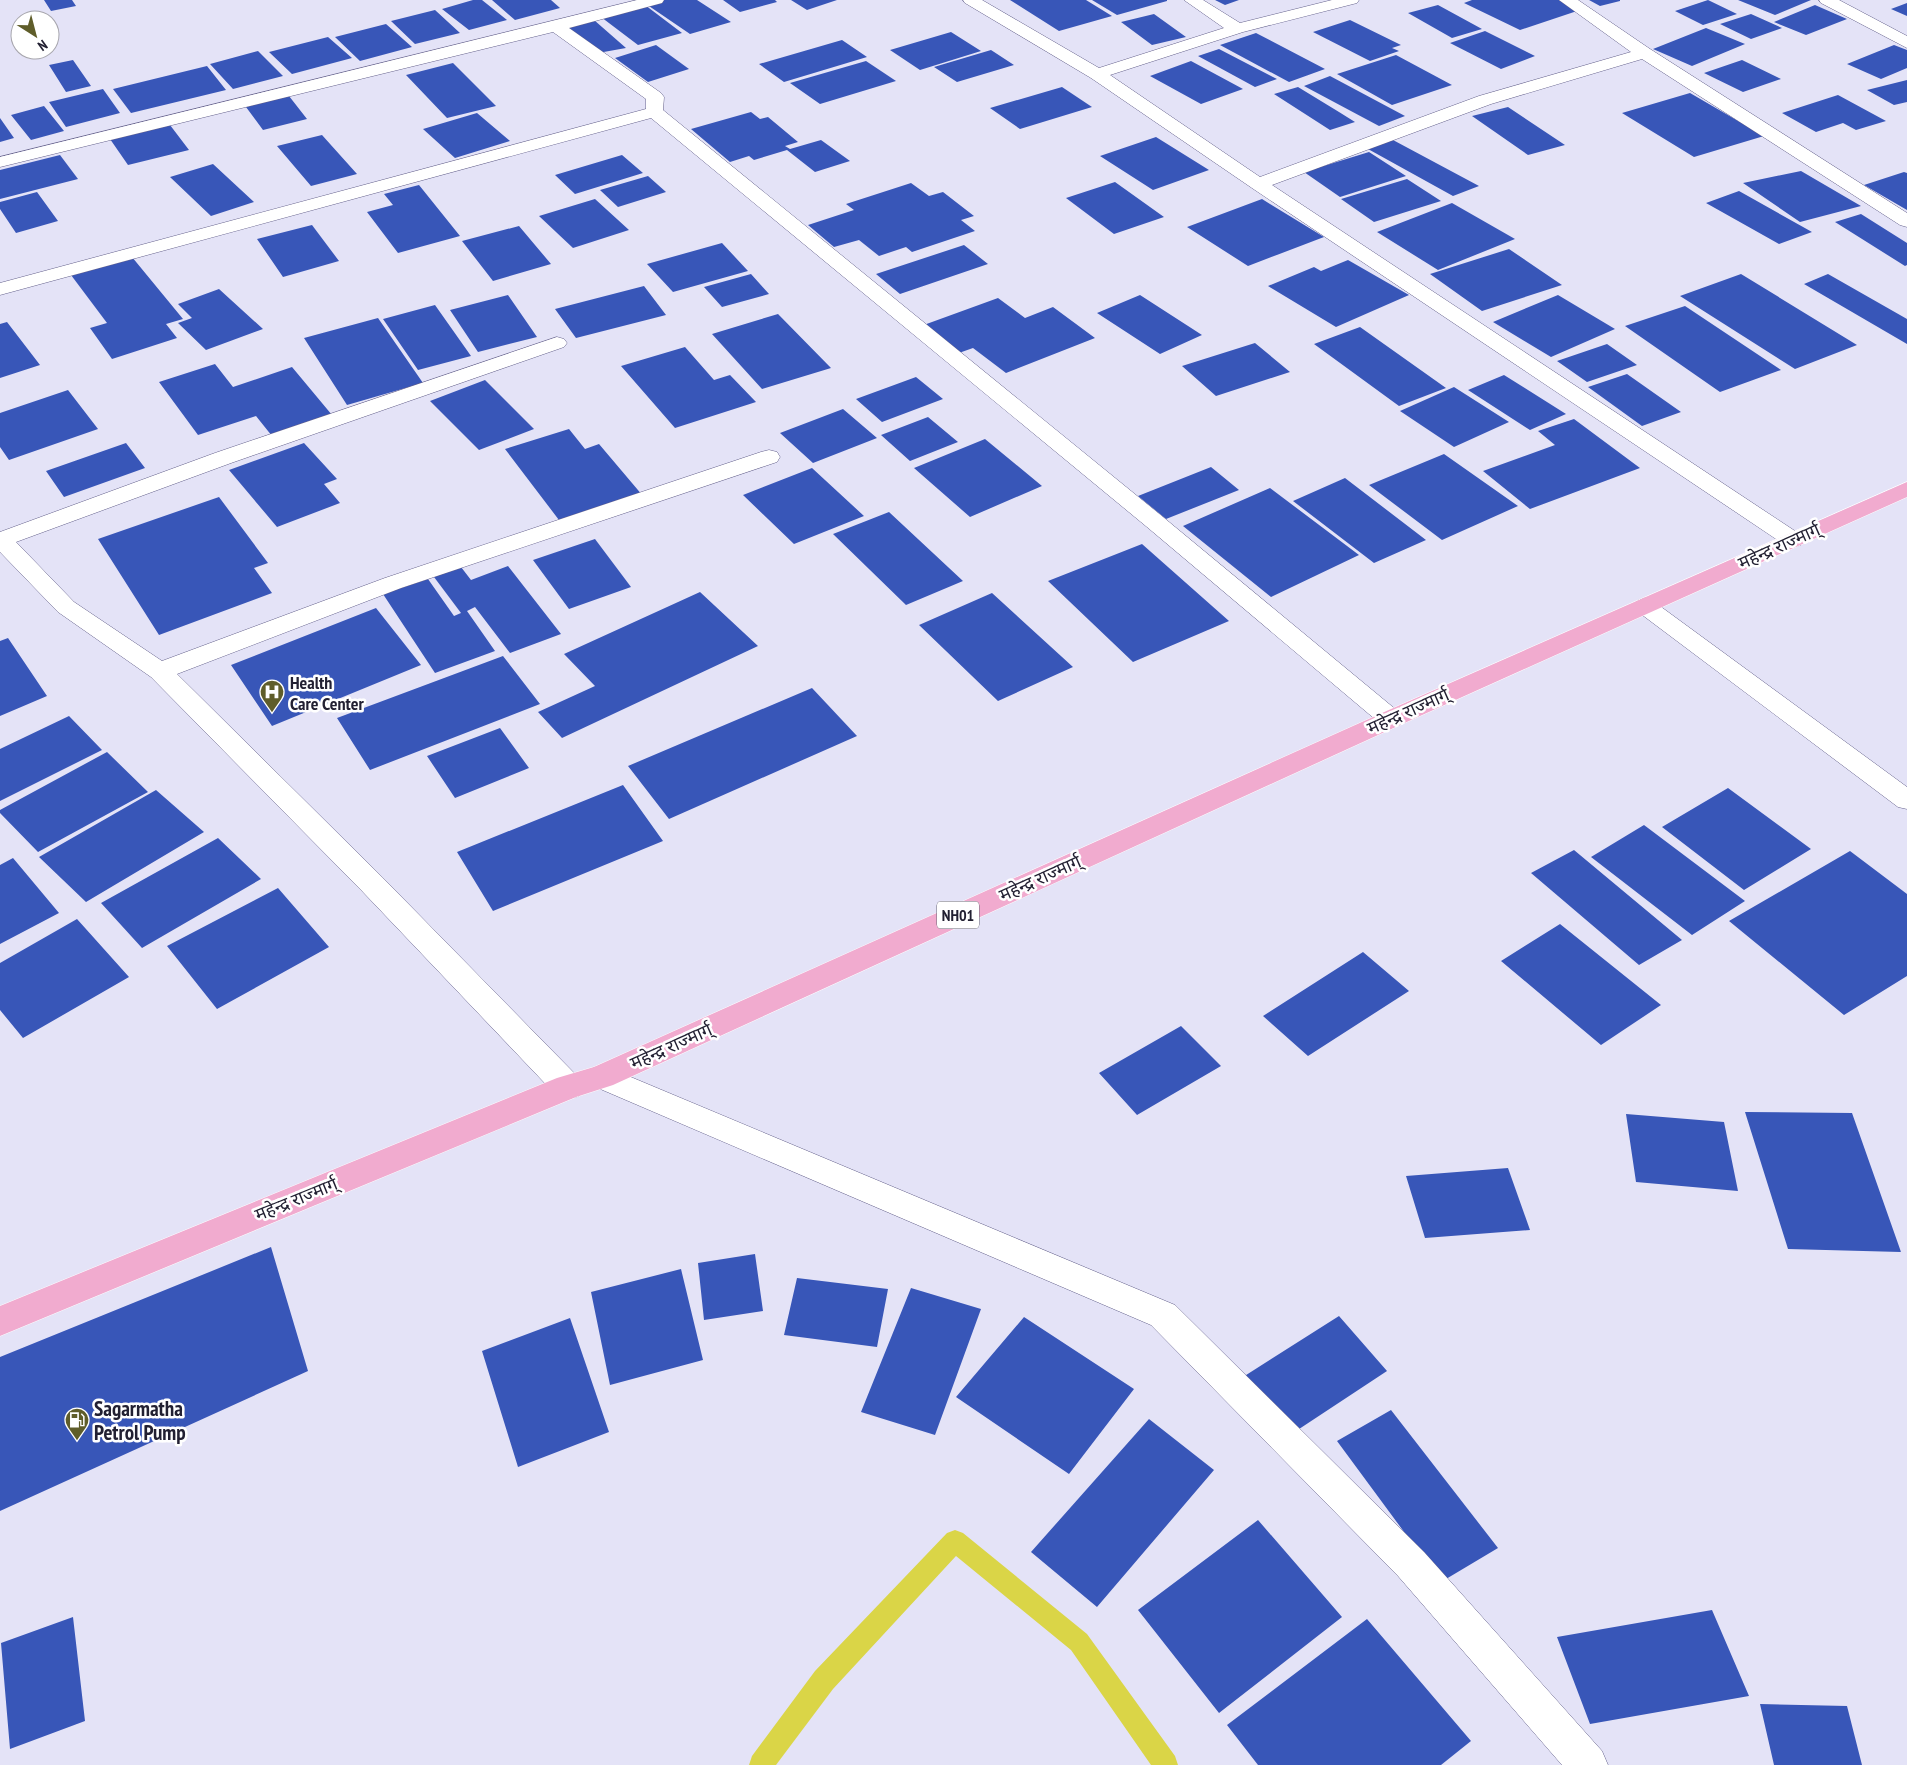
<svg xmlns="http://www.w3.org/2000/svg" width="1907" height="1765" viewBox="0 0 1907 1765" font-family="'PT Sans Narrow','Noto Sans Devanagari',sans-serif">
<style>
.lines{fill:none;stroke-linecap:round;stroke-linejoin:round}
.stream{fill:#dad547;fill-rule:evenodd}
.building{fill:#3856b8}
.street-casing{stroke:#64618b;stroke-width:1}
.highway-casing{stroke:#fff;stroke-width:1}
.street{fill:#fff;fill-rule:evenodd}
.highway{fill:#f1abcf;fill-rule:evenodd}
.labels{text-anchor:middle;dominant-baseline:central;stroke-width:5;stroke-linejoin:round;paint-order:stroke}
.shield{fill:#fff;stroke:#646370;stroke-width:1}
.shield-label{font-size:16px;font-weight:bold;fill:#222032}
.street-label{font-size:18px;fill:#222032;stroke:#fff}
.poi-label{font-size:18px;font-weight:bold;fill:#222032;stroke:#fff;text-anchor:start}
.near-poi-label{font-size:21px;font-weight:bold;fill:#222032;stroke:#fff;text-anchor:start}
</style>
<rect width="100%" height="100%" fill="#e4e3f7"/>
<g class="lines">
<path class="stream" d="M955,1530L963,1533L1087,1634L1175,1756L1178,1765H1151L1071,1650L956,1556L833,1689L776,1765H749L752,1756L815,1671L947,1533Z"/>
</g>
<path class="building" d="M44,0H72L76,6L51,11Z
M473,0H482L507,20L469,30L442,9Z
M492,0H551L560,8L515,20Z
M659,0H697L731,22L690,34L646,4Z
M723,0H775L777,2L740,12Z
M791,0H837L807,10Z
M1010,0H1086L1112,16L1059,31Z
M1092,0H1167V1L1117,15Z
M1215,0H1239L1225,5Z
M1472,0H1560L1580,10L1520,30L1464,3Z
M1589,0H1620V1L1600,6Z
M1708,0L1737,14L1703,25L1675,11Z
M1738,0H1811L1775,15Z
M1907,3V16L1891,9Z
M645,5L682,33L638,45L601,17Z
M1438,5L1482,29L1452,38L1408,13Z
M1815,5L1847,19L1806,35L1774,22Z
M435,10L460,33L415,44L391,21Z
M1154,14L1186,37L1152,45L1121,22Z
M1751,14L1782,28L1751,39L1720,24Z
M594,20L626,48L598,53L564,28Z
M1350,20L1401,45L1392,48L1399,51L1370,61L1313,32Z
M386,24L412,47L360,61L335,37Z
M1706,28L1745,44L1692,66L1653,49Z
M1485,31L1535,56L1501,69L1450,43Z
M951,32L981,51L920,70L890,50Z
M1256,33L1325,69L1289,82L1220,45Z
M328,37L352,58L292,74L269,52Z
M842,40L867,57L784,82L759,64Z
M656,45L689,69L648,82L615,58Z
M1894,45L1907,50V68L1881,79L1847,64Z
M1219,49L1277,79L1255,87L1198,56Z
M991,50L1014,65L957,82L934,67Z
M258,51L283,76L233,89L210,64Z
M1396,55L1452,85L1392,105L1337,74Z
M73,60L91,86L66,92L49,65Z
M1742,60L1781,79L1743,92L1704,73Z
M866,61L896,81L820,104L790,83Z
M1191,61L1243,89L1201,104L1150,76Z
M453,63L496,106L447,118L406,75Z
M207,66L226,90L131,113L113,89Z
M1330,76L1405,116L1379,126L1304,86Z
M1907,80V102L1894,105L1867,90Z
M1062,87L1092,107L1020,129L990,108Z
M1298,87L1339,112L1355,122L1330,130L1274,94Z
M103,89L120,113L66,127L49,102Z
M1690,93L1764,136L1694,157L1622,113Z
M1838,95L1886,121L1856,130L1843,123L1816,132L1782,113Z
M289,96L307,119L263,130L246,107Z
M44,106L64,131L31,140L11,115Z
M1508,107L1565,145L1528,155L1472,116Z
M751,112L760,119L768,117L798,142L785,146L790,149L821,140L850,161L815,172L787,150L754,160L749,156L730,162L691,129Z
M477,113L510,141L455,158L423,129Z
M0,118L14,138L0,142Z
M170,125L189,150L128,165L110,139Z
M322,135L357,174L311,186L277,146Z
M1156,137L1209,170L1153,190L1100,156Z
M1393,140L1479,186L1453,196L1368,149Z
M1369,152L1406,176L1340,197L1304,172Z
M60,155L78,179L0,199V170Z
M622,155L643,173L575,194L555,175Z
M213,164L254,202L211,216L170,177Z
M1801,171L1861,206L1800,222L1743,183Z
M1904,172L1907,173V210L1864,185Z
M648,176L666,192L618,207L600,190Z
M1407,179L1441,201L1374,222L1341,199Z
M1115,182L1164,217L1114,234L1066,198Z
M911,183L929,196L943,192L974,216L961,220L975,231L912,252L906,247L879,256L859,240L834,247L808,225L854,210L846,204Z
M419,185L460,236L398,253L367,212L393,205L384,194Z
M1739,191L1812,232L1779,244L1706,203Z
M37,192L58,221L16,233L0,209V202Z
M595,199L629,230L573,248L539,216Z
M1262,199L1324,237L1248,266L1187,227Z
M1452,203L1515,239L1438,270L1377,232Z
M1861,214L1907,243V265L1905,266L1835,222Z
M312,225L339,261L283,277L257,239Z
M519,226L551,264L493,281L462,241Z
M722,243L748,271L673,292L647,264Z
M964,245L988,264L900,294L876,274Z
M1509,249L1562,285L1482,311L1430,274Z
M132,257L183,319L166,324L177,338L112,359L90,328L107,323L71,275Z
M1348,260L1409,295L1336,327L1268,286L1314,267L1321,271Z
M751,274L769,294L722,307L704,287Z
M1741,274L1857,345L1795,369L1680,296Z
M1828,274L1907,319V344L1804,284Z
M644,286L666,315L576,338L555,309Z
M219,289L263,329L206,350L178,323L192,318L178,304Z
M508,295L537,337L478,352L450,310Z
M1140,295L1202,335L1160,354L1097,313Z
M1558,295L1615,329L1551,357L1493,322Z
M998,298L1025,318L1053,307L1095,338L1006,373L973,348L956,354L921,326Z
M435,305L471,356L418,370L383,319Z
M1685,306L1781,370L1720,392L1625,326Z
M778,314L831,368L762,389L712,334Z
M378,318L423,383L347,405L304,338Z
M7,322L40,365L0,378V324Z
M1360,327L1446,388L1399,406L1314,344Z
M1255,343L1290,372L1216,396L1182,366Z
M1607,344L1637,365L1587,382L1557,361Z
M685,347L714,380L730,375L756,402L675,428L621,366Z
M215,364L233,387L292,367L332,415L272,436L256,416L198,435L159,382Z
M1627,374L1681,412L1642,426L1588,387Z
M1504,375L1566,414L1530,430L1468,390Z
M916,377L943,399L882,422L856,399Z
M485,380L534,429L479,450L430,401Z
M1454,387L1509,422L1454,447L1400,411Z
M68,390L98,429L9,460L0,447V413Z
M843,409L877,438L813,463L780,433Z
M928,417L958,442L910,461L881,435Z
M1574,419L1640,468L1530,509L1483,471L1555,445L1538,431Z
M569,429L585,449L599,444L643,496L562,524L505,449Z
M985,439L1042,486L970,517L914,468Z
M126,443L145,468L64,497L46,471Z
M304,443L337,479L324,484L340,503L277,527L229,470Z
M1444,454L1518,506L1442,540L1369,485Z
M1211,467L1239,490L1166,519L1138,496Z
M812,468L864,516L794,544L743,495Z
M1345,478L1426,540L1374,563L1293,501Z
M1270,488L1359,555L1271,597L1183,526Z
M219,497L268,563L254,568L272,593L159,635L98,539Z
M889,512L963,581L906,605L833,534Z
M595,539L631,587L569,609L533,560Z
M1142,544L1229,621L1133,662L1048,581Z
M508,566L561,634L510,653L475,607L467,611L495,651L435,673L383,594L428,579L454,616L461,613L434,577L461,567L471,580Z
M700,592L758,646L562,738L538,712L595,686L564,654Z
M992,593L1073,667L998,701L919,625Z
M376,608L421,665L272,726L231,665Z
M8,638L47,696L0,716V641Z
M503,656L540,704L370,770L337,718Z
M812,688L857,736L669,819L628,766Z
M69,716L102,750L0,801V749Z
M500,728L529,768L455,798L427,756Z
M107,752L148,792L38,852L0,813V810Z
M623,785L663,841L493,911L457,852Z
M1728,788L1811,849L1744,890L1662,827Z
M156,790L204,832L86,902L39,857Z
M1644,825L1745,901L1692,935L1591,857Z
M218,838L261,879L142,948L101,903Z
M1574,850L1682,940L1639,965L1531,873Z
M1850,851L1907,894V976L1844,1015L1729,921Z
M13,858L59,913L0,944V865Z
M278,888L329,947L217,1009L167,946Z
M77,919L129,977L23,1038L0,1010V963Z
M1560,924L1661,1005L1601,1045L1501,961Z
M1363,952L1409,991L1308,1056L1263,1016Z
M1181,1026L1221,1066L1137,1115L1099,1073Z
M1745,1112L1852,1113L1901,1252L1788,1249Z
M1626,1114L1724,1122L1738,1191L1636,1182Z
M1508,1168L1530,1230L1425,1238L1406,1176Z
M271,1247L308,1371L0,1511V1357Z
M755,1254L763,1311L704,1320L698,1263Z
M681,1269L703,1360L610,1385L591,1292Z
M797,1278L888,1289L877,1347L784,1335Z
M911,1288L981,1309L935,1435L861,1412Z
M1339,1316L1387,1371L1290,1435L1243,1377Z
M1024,1317L1134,1389L1069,1474L956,1397Z
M570,1318L609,1432L518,1467L482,1351Z
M1391,1410L1498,1548L1441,1582L1337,1441Z
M1149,1419L1214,1470L1097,1607L1031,1552Z
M1258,1520L1342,1617L1219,1713L1138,1610Z
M1712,1610L1749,1696L1590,1724L1557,1637Z
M73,1617L85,1721L10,1749L1,1643Z
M1367,1619L1471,1741L1441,1765H1258L1227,1725Z
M1760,1704L1847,1706L1862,1765H1774Z"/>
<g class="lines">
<defs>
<path id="street" d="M637,0H664L662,3L569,28L661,93L664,97L663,110L1163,517L1400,713L1404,719L1400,725L1391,728L1382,725L1147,527L651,118L0,295V283L646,109V99L553,32L0,167V157Z
M963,0H982L1099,68L1224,28L1184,0H1203L1240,23L1332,0H1359L1357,3L1243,32L1110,75L1260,177L1479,96L1631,52L1559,0H1578L1650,49L1907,213V227L1900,225L1642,59L1491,104L1272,185L1801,535L1805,540L1801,545L1793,547L1785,545L1252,188L1091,78L965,3Z
M1819,0H1839L1907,36V48L1821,3Z
M557,337L564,339L567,343L564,347L231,463L16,542L74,602L162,661L385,578L761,452L769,450L777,452L780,457L777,462L401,588L177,674L382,877L579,1078L583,1087L579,1096L568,1099L557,1096L362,891L151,677L58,612L0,552V532L215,453Z
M1645,598L1653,601L1907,787V809L1898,807L1637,611L1633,606L1637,601Z
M602,1065L1175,1305L1424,1552L1602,1751L1608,1765H1562L1398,1576L1151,1325L591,1085L587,1077L591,1069Z"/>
<path id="highway" d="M1907,482V497L1400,725L613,1085L576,1097L0,1336V1306L557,1078L594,1067L1382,713Z"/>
</defs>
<use href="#street" class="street-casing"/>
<use href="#highway" class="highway-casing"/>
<use href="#street" class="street"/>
<use href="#highway" class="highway"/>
</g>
<defs>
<symbol id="hospital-pin" viewBox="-11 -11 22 30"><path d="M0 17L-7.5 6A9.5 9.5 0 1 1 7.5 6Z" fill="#5f5d2a" stroke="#fff"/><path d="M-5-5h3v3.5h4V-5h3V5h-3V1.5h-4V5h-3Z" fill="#fff"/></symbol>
<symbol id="fuel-pin" viewBox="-11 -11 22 30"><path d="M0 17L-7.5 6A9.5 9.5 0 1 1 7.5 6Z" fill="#5f5d2a" stroke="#fff"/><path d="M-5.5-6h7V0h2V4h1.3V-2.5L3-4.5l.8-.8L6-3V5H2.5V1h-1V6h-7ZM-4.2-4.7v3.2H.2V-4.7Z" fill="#fff"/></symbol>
</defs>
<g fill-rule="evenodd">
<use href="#hospital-pin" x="258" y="678" width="28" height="38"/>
<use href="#fuel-pin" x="63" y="1406" width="28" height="38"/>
</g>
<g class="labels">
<rect class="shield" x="937" y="901.5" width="42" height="27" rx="4"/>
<g class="shield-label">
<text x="958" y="915">NH01</text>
</g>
<g class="street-label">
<text transform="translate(1779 546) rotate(-24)">महेन्द्र राज्मार्ग्</text>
<text transform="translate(1408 711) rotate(-24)">महेन्द्र राज्मार्ग्</text>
<text transform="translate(1040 878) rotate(-24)">महेन्द्र राज्मार्ग्</text>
<text transform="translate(671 1046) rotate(-24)">महेन्द्र राज्मार्ग्</text>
<text transform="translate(296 1199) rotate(-22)">महेन्द्र राज्मार्ग्</text>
</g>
<g class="poi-label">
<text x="290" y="682">Health<tspan x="290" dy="21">Care Center</tspan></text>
</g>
<g class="near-poi-label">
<text x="94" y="1408">Sagarmatha<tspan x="94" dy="24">Petrol Pump</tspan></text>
</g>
</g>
<g transform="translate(35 35) rotate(144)"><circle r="24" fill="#ffffff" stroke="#a7a6ad"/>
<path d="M0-4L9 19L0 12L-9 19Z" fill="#5f5d2a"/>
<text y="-8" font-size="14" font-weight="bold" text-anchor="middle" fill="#222032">N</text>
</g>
</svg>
